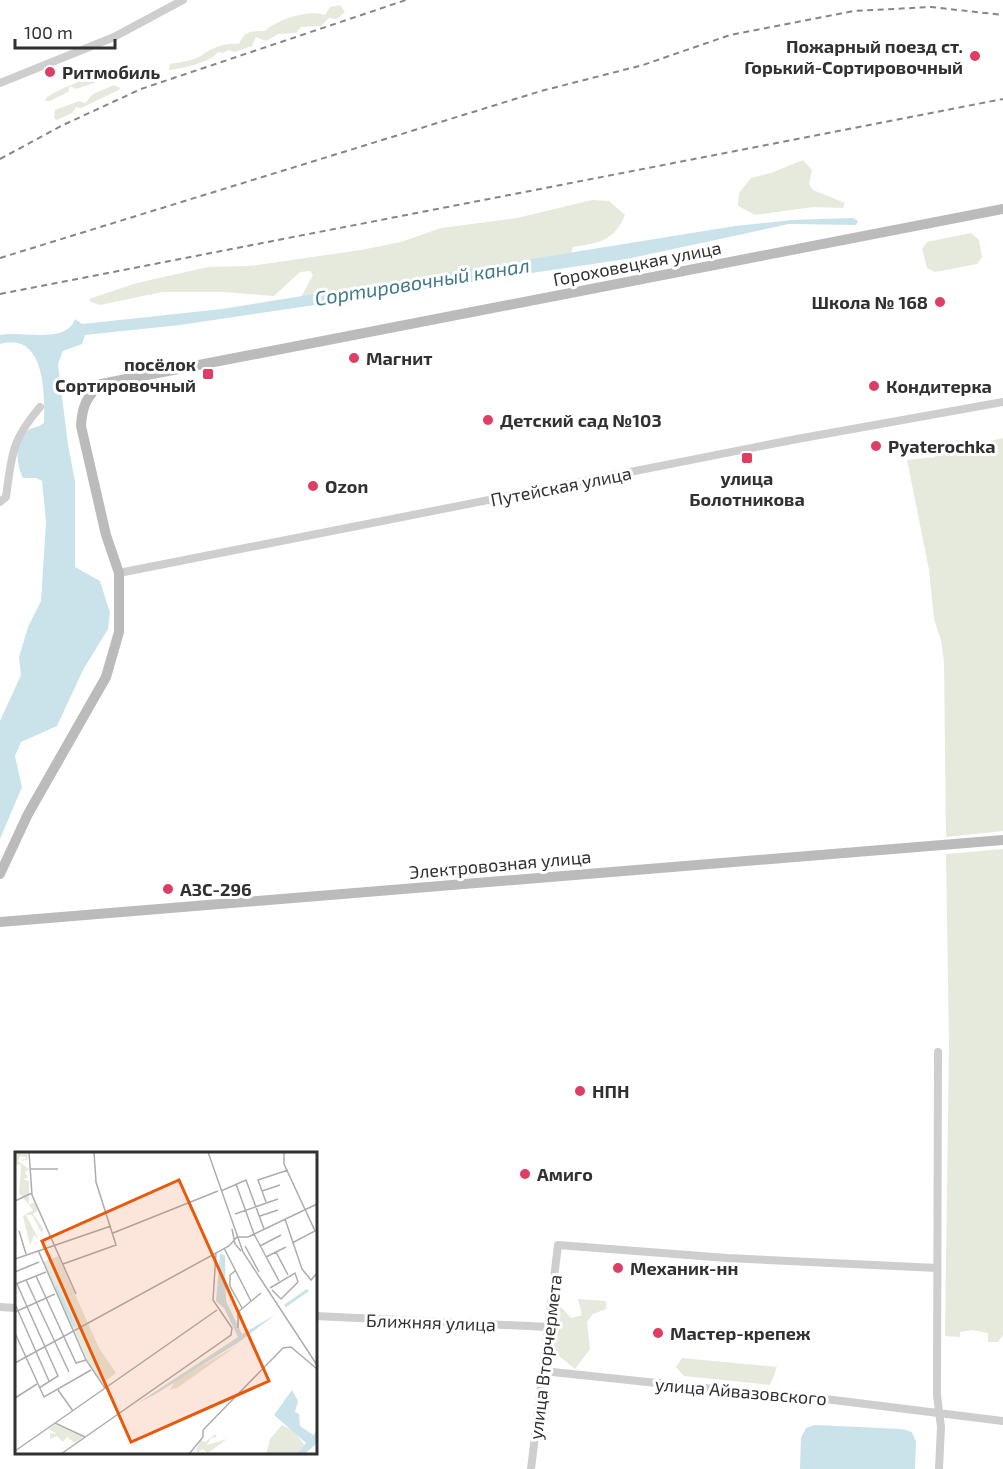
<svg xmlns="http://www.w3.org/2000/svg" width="1003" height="1469" viewBox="0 0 1003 1469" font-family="'Exo 2',sans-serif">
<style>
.green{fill:#e6eadd}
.water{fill:#cae3ea}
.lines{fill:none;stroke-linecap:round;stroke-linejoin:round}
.street{stroke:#cecece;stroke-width:8}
.secondary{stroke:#bbb;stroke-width:10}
.rail{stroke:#868686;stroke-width:2;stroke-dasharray:6 4.5;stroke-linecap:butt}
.poi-dot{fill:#de3d64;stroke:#fff;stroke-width:2}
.labels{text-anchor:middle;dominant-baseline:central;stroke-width:6;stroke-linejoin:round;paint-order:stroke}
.poi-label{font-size:18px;font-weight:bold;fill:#313131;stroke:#fff;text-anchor:start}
.street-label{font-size:18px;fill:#313131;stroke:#fff}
.water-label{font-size:20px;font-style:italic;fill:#407a8a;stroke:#fff}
.inset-river{fill:none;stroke:#cae3ea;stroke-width:3}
.inset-road{fill:none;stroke:#adadad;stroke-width:1.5}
.view{fill:#e8590c;fill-opacity:0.15;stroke:#e8590c;stroke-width:3}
.inset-edge{fill:none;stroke:#313131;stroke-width:3}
</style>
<rect width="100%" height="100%" fill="#fff"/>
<path class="green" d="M340,5L345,12L337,19L329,18L321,26L301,27L296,33L278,34L266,41L256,37L252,46L235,52L228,50L223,53L218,52C212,62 180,69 169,70L170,64C179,62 192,61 199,57C213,48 221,43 239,44C244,31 251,31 265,31C277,19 310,9 325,15L330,7Z
M104,72L107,74L94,83L76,89L70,86L68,92L50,101H45L47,97C65,86 84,80 104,72Z
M114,85L120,88L119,90L81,108L76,107L72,113L57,120L54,118L55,110L79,101L85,103L93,94Z
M803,160L812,170L809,184L813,190L845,203L843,208L813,207L755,215L738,206L739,193L751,178L771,173Z
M592,200L609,201L625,215C614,241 599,243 573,247L571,253L301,297L313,275L310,271L300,272L274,296L223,292H162L100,305L91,302L89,299L137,283L208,267L250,266L361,250L401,242L441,228L517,218Z
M971,233L979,240L982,257L977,264L935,272L927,268L922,249L927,242Z
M1003,438V831L946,837L944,662L941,640L934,619L929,570L907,460L935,457V454Z
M1003,849V1335L998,1342H988V1333L972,1330L960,1332V1337L945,1336L949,1044L946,854Z
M578,1299L606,1301V1309L593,1314L587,1322L590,1349L575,1369L553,1351L555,1306L561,1307L571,1318L582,1315Z
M682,1358L777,1367L770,1385L684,1376L676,1367Z"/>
<path class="water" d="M853,218L858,221L856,225L789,224L627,259L180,325L85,335L82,344L63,351L58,364L68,445L75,481V567L100,581L110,613L108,629L83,670L57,726L21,742L15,756L22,787L0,839V721L21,675L19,657L28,627L41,601L46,522L42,481L36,478H23C16,464 13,439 30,429C35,427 39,427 44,423C45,394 45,331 0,344V335C21,330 66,345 75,319L82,324L222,309L735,226L792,220Z
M815,1425L902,1429L912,1432L916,1442L915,1469H800L801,1438L806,1428Z"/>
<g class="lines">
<path class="street" d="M0,83L114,37L183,0
M0,502L6,497C12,454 11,441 40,407
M119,573L797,439L1003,402
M938,1052L937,1395L941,1427L939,1469
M0,1307L16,1308
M315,1316L548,1327
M543,1371L752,1393L801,1396L1003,1421
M531,1469L558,1245L727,1258L937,1268"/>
<path class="secondary" d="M0,874L28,814L106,677L119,632V573L106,535L81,426C82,406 87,396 101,384L1003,209
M0,922L1003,840"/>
<path class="rail" d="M0,159L61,126L141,89L406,0
M0,258L541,91L643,65L730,35L854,11L931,7L1003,15
M0,294L1003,99"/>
</g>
<g class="poi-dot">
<circle cx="975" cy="56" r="6"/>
<circle cx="50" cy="72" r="6"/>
<circle cx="940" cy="302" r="6"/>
<circle cx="354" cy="358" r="6"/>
<rect x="202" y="368" width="12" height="12" rx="3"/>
<circle cx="874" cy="386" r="6"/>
<circle cx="488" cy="420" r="6"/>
<circle cx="876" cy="446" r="6"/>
<rect x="741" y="452" width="12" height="12" rx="3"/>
<circle cx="313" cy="486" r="6"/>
<circle cx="168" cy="889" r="6"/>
<circle cx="580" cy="1091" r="6"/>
<circle cx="525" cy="1174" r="6"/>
<circle cx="618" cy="1268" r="6"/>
<circle cx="658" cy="1333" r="6"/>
</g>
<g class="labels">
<g class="poi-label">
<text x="963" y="46" text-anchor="end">Пожарный поезд ст.<tspan x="963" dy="21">Горький-Сортировочный</tspan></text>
<text x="62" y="72">Ритмобиль</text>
<text x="928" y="302" text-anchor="end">Школа № 168</text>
<text x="366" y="358">Магнит</text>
<text x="196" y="364" text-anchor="end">посёлок<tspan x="196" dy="21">Сортировочный</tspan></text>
<text x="886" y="386">Кондитерка</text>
<text x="500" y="420">Детский сад №103</text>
<text x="888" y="446">Pyaterochka</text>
<text x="747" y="478" text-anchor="middle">улица<tspan x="747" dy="21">Болотникова</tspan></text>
<text x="325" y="486">Ozon</text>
<text x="180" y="889">АЗС-296</text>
<text x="592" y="1091">НПН</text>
<text x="537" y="1174">Амиго</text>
<text x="630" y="1268">Механик-нн</text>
<text x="670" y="1333">Мастер-крепеж</text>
</g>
<g class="street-label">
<text transform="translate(637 263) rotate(-11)">Гороховецкая улица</text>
<text transform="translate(561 486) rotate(-11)">Путейская улица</text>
<text transform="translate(500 864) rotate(-5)">Электровозная улица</text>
<text transform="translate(431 1322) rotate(2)">Ближняя улица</text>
<text transform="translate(545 1357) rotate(-83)">улица Вторчермета</text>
<text transform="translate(741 1391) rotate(5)">улица Айвазовского</text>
</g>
<g class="water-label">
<text transform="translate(422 281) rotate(-9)">Сортировочный канал</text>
</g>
</g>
<g transform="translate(15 1152)">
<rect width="302" height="302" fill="#fff"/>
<path d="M11,1L13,3L12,8L5,9L12,6L5,4L3,9L14,17L10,20L13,26L8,27L14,29V53L19,50L23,58L18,62L28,76L27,82L17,63H11L24,88L19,83L15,94L8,64L18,58L4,41L6,16L5,12L0,13V2ZM43,104L84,196L101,221L88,231L74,212L28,110ZM223,193L162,236L155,238L160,229ZM39,272L68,285L60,291L52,285L48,290L42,284L35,287V281L42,282L34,277ZM267,273L279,279L291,295L283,301L251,302L255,287ZM200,282L202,285L196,286L192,293L212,287L193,301L187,297L183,301L181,297L186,288L190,290Z" fill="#e6eadd"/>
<path d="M205,102L210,103L211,149L227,182L260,163L224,190L139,243L123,251L223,185L209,156L201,149ZM277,238L283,249L280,260L284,262L285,274L298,283L301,280V292L291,301H283L291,291L259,263Z" fill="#cae3ea"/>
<path class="inset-river" d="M41,134L60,175M270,154L293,138"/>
<path class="inset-road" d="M14,0L17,43L61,142M193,0L228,100L302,213M269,0V12L300,79L277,91M15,17H43M221,32L239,82L264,129M206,39L231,28L249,77M247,39L265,33M0,49L17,41M251,50L243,28L273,18M220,62L263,47M245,64L263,58M270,67L287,117L296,128L302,121M217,77L220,92L226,99M4,79L11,102M98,81L203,39M230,94L244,120M245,94L266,83M209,96L236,149M23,98L71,208L90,236M261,100L273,123M251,105L271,95M0,107L96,74M48,112L101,93L81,30L79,0M220,119L215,123V134L227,156M0,120L24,110M21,124L61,211L71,208M11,128L54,220M1,132L31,120M2,132L43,224L24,236M255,136L280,121L283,130L266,147L257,138M0,152L34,229M0,160L40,142M223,176V160L246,141M0,181L29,245L76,218M0,211L214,94L222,85H233L302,52M43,238L58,259M0,246L22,232M40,271L70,285M0,299L202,158M46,302L216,183L217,176L198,148L201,101M174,302L188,285V278L268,196L276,195L302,217"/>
<path class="view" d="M164,28L254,229L116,290L27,89Z"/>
<rect width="302" height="302" class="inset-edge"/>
</g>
<path d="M15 39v9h100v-9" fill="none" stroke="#313131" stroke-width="3"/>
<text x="24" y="39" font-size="18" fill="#313131" stroke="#ffffff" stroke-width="4.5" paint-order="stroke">100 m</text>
</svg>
